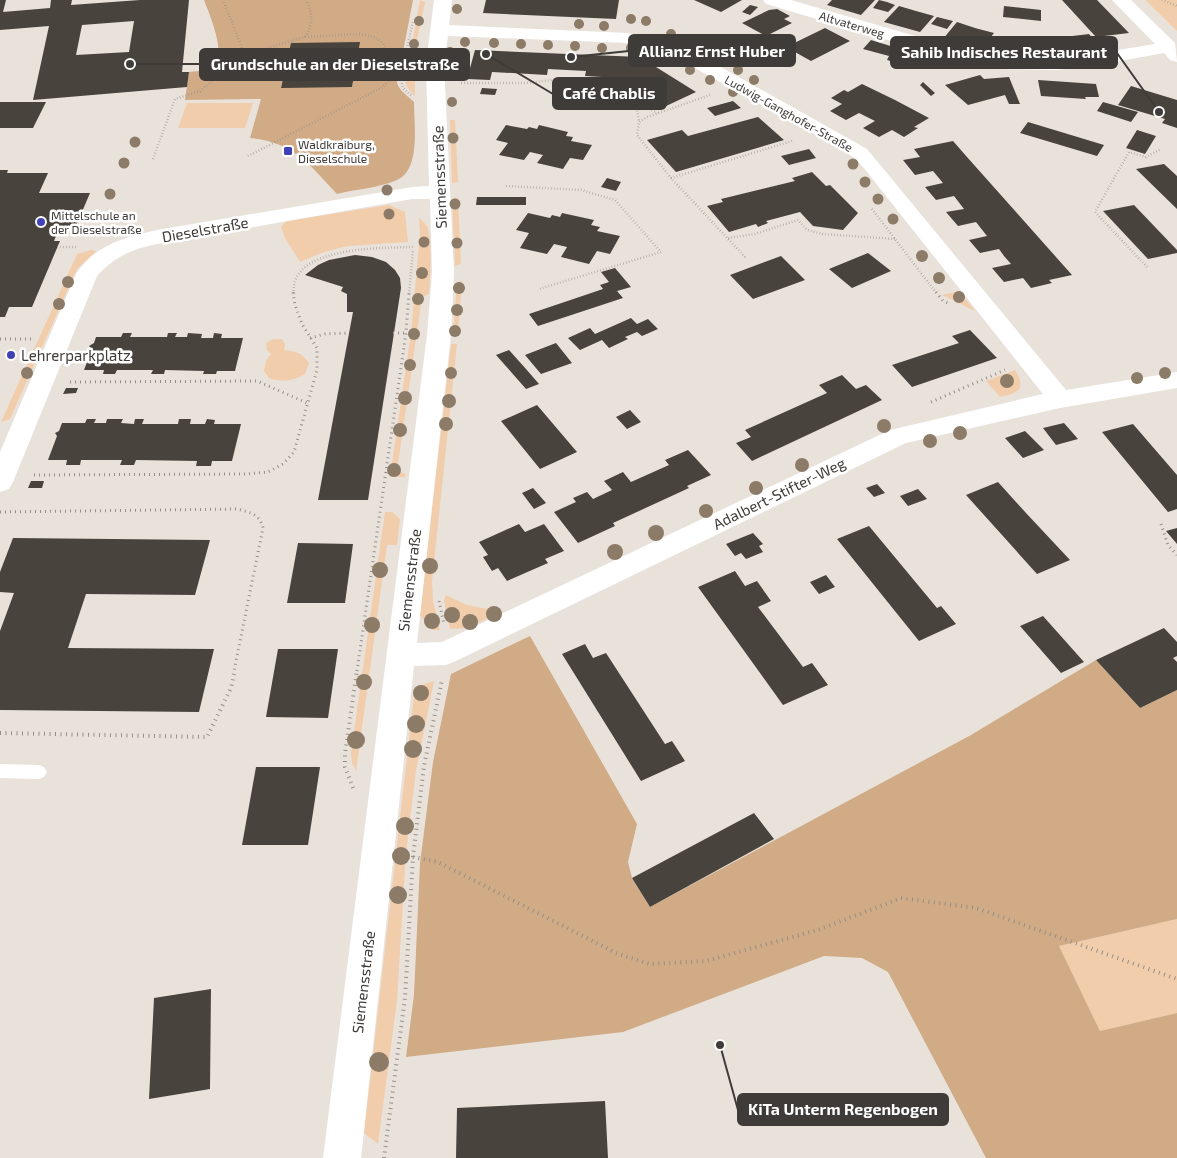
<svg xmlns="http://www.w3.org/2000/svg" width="1177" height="1158" viewBox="0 0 1177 1158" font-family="'Exo 2',sans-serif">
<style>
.green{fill:#f1cdab}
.forest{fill:#d0ab86}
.building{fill:#49433d;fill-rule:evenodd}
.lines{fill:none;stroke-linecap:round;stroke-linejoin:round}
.path-far2{stroke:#948f8a;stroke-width:2.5;stroke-dasharray:0.5 2.5;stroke-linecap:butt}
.path-far1{stroke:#948f8a;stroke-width:3;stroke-dasharray:1 4;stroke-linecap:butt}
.path{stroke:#948f8a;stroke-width:4;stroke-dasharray:1 4.5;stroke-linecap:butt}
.service{fill:#fff;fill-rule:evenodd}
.minor{fill:#fff;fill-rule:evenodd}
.tree{fill:#8c7b67}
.poi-dot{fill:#4141b6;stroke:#fff;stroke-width:2}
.labels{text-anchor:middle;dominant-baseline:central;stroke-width:5;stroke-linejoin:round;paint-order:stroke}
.far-street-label{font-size:12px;fill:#3e3b39;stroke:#fff}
.far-poi-label{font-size:12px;fill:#3e3b39;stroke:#fff;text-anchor:start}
.street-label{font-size:15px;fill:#3e3b39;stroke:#fff}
.poi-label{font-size:15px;fill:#3e3b39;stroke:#fff;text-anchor:start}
.leader{fill:none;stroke:#3e3b39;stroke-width:2}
.callout-dot{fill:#3e3b39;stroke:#fff;stroke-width:2}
.callout{fill:#3e3b39;stroke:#3e3b39;stroke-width:2}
.callout-label{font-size:16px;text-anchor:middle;font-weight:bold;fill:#fff}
</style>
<rect width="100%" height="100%" fill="#e9e2db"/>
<path class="green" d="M420,0L425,2L414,54H410Z
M1145,0H1177V31Z
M627,44L645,47L678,57L666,63L643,53L626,52Z
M406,68L415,69V96C405,86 403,81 406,68Z
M187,103H253L245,128H178Z
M450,120H455L458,182L452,183Z
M452,198H458L461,264L455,266Z
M389,205L405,212L408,242L348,246L324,252L300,262L285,238L281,227L286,221Z
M419,217C421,220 425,223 427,226C433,239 430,278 429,294L422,297L397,471L406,474L405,477H390L411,333L420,233Z
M91,250L96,251L77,269L10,419L1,422L77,254Z
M462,281L458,335H453L457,282Z
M959,291L975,311L942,295Z
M273,339H282L285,344L284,350C296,351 302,353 309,363L305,374C293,381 283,383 269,378L264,371L266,361L271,354L267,350L266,343Z
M451,344H457L432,581L433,600L440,630H432L420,615Z
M1015,370C1027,389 1019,393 1000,397L986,381Z
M385,512H392L400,519L397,545H387L356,771L352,763L351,753Z
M446,595L467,605L502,612L467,628L450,629L444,601Z
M434,681L416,771L406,853L397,1001L378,1144L364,1133L415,687Z
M1177,919V1013L1100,1031L1059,946Z"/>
<path class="forest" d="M204,0H413L403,52L357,54L292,43L281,87H352L355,66H377L398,70C393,87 402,91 414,102C414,124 421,170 397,180C379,188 356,189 337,194C308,163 293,142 250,138L261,99L185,100L189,72L218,69C222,45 213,23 204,0Z
M530,636L637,824L628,862L632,878L650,907L971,735L1096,660L1140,708L1177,690V919L1059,946L1100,1031L1177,1013V1158H986L888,972L862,958L824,956L623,1032L406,1057L414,995L420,863L433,762L451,674Z"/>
<path class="building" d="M0,0H6L3,12L50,8L51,0H72L71,5L140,0H189L182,72H189L187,87L33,100L49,26L0,30ZM134,21L129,52L76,55L82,25Z
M486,0H619L616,19L483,13Z
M694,0H742L721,12Z
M832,0H875L861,15L827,5Z
M879,0L887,2L895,5L888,12L873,8Z
M1062,0H1097L1129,33L1096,37Z
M750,5L758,7L750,15L742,12Z
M899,6L916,11L934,16L920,32L884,22Z
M1004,6L1041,10V21L1003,17Z
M777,9L790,16L784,19L792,23L766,36L742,23L769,10Z
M937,17L953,21L947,29L931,24Z
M957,22L975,28L994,33L981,50L943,39Z
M825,28L850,41L811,61L786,47Z
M1089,34L1102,49L1065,54L1068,57L1059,58L1056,55L1028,59L1014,43Z
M871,40L897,48L898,46L923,53L912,67L887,60L889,56L863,49Z
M360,42L352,87L281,88L291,43Z
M475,50L640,57L696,92L664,107L619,78L585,76L586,71L548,69L547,75L492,72L490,80L467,79Z
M980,75L984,79L1009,77L1020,104H1009L1005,95L968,105L945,85Z
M1038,80L1096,84L1099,97H1085L1086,99L1041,96Z
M923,82L935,93L931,96L920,85Z
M862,84L895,100L929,118L914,127L918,128L904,137L892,130L879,137L863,128L875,121L859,113L846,120L830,111L842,104L831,98L844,90L848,92Z
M1131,86L1177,100V128L1162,123L1165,119L1118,105Z
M482,88L497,89L495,95L480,94Z
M733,101L741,108L715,116L707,108Z
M0,102H46L33,128H0Z
M1103,102L1138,112L1131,122L1097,111Z
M758,117L784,140L676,172L647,140L682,130L688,136Z
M1028,122L1104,145L1097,156L1020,133Z
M506,125L527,129L529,127L537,129L539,125L568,132L566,136L573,137L571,141L592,145L583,160L570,158L563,169L537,163L543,155L530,152L524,160L499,155L508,143L496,140Z
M1137,130L1156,136L1145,154L1126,148Z
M953,141L967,157L1072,275L1049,280L1052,283L1031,288L1023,278L1004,282L992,268L1011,264L1004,256L999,249L980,253L969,240L987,236L976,222L958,226L946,212L964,209L954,196L936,200L925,187L943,183L933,171L915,175L903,160L920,157L914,149Z
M809,149L816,158L789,165L781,156Z
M1164,164L1177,176V209L1136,169Z
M0,170H8L7,173H48L39,193H90L76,226H60L54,241H60L32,307H9L5,317H0Z
M812,172L826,186L830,185L858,213L843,230L813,226L800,212L766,221L768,223L758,227L756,224L729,232L707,206L723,202L721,199L795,181L792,178Z
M607,178L621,182L616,191L601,187Z
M477,197H526V205H476Z
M1134,205L1177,250V253L1148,259L1103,211Z
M528,213L550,218L552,215L560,217L562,213L594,220L591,225L600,227L597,231L620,236L610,254L597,251L589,264L561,257L567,247L554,244L547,254L520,248L529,233L516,230Z
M868,253L891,271L852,288L829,269Z
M355,255L372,257L386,262L395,270L400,278L401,288L368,500H318L353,312H347V294L341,291L343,287L305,275L318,265L329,260Z
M781,256L805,280L753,299L730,275Z
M615,268L631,287L617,291L623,298L538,326L529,314L603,289L600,285L609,282L601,272Z
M631,318L637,324L648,319L658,329L642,336L637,332L625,337L628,339L609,348L602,340L580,350L568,338L590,328L595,334Z
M970,330L997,358L912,387L892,365L959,343L952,336Z
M123,333H132L130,337H167L168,333H177L175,337H187L188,333L202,334L201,338H213L214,333L222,334L221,338H243L235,371H217L216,374H203L204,371L165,370L164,374H151L153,370H117L115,374H103L104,370H84L92,349L89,346L94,343L96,337H121Z
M556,343L572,363L541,374L525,355Z
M509,350L526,369L539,384L526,389L496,355Z
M842,375L856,389L866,385L882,400L752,461L736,443L751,437L745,430L827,393L819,385Z
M66,388H78L76,393L63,394Z
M537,405L577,452L540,469L501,421Z
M630,410L641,422L627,429L616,417Z
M87,419H96L94,423H106L107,419H123L121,423L134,424L135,419H144L142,424H178L179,419H191L190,424H205L207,419L215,420L214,424H241L232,461H212L211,466H196L197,461L136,460L134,465H120L122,460H81L80,465H66L67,460H48L57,436L55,433L59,431L62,423H85Z
M1064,423L1078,439L1056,445L1043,428Z
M1133,424L1177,475V509L1168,512L1102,432Z
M1025,431L1044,450L1023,458L1005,438Z
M688,450L711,475L687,486L689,488L613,523L615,526L578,543L554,512L576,502L573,498L587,492L593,499L612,490L604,481L623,472L631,482L669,465L665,460Z
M31,481H44L42,488H28Z
M998,482L1026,513L1070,560L1037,574L966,495Z
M877,484L885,493L874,497L866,488Z
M533,488L546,503L534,509L522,493Z
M918,489L927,499L908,506L900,496Z
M519,524L525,532L544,524L564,551L545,559L548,563L507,581L498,568L492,571L483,557L488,555L479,542Z
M869,526L937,608L941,606L956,624L919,641L837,539Z
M1177,528V544L1166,531Z
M753,533L763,544L759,546L763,552L746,559L741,553L735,556L726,544Z
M13,538L210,540L195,595L86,594L68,648L214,649L199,712L0,710V631L14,593L0,592V572Z
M298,543L353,544L345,603H287Z
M735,571L745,586L757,581L771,601L758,607L803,667L812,663L828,685L783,705L698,587Z
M826,575L835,587L819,594L810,582Z
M1043,616L1084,662L1061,673L1020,626Z
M1164,628L1177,642V656L1173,658L1177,662V690L1140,708L1096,660Z
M585,644L593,658L606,653L665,744L672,741L685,761L641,781L562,654Z
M278,649H338L328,718L266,717Z
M256,767H320L308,845H242Z
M754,813L774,839L650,907L632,878Z
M211,989L210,1089L149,1099L154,998Z
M605,1101L608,1158H456L457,1108Z"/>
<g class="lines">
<path class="path-far2" d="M1162,0L1177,6
M305,37C313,25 313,13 306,0
M245,55L304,37L359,34L375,37L383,43L389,60
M356,60L406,61
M461,83H526L560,79L586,80L617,89L657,113
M411,95L403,88L400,78L413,22
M710,95L647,117L639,122L637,135L671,178L746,258
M639,102L637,109L639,122
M248,156L383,87L390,78L397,61
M153,159L175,99L200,91L245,55L223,0
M671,178L792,141
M506,186L581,190L615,200L661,252L539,289
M872,209L937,294
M728,238L755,234L798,220L807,230L823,234L896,239
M57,247H77
M1147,267L1095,212L1129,152L1146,157L1161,149
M294,294C288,246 383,248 413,247
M409,294L413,250"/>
<path class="path-far1" d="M936,292L943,301L950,304
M393,333H406
M310,338L325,334L349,333
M0,339H32
M70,382L257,381L307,403
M931,402L1005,370
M34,475L247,474L268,472L283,464L294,452L317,370V348L302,324L295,305L293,292
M0,512L237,509C249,512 260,514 263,528L234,671
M1161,524L1168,545L1177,555
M439,601L444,624
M357,671L406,333L409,292"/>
<path class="path" d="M0,733L207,737L231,688L235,670
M353,788L345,767V754L357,670
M413,857L438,862L616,953L649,964L706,961L818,930L901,898L976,908L1177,979
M384,1158L405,998L413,857L424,766L442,680"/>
<path class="service" d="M0,764L39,765L44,767L47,772L44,777L39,779L0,778Z"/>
<path class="minor" d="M434,0H452L449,25L628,33L663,39L687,48L867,149L1066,390L1177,372V388L1060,408L906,443L456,661L446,665L414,666L361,1158H323L427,335L432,273L430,199H412L157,244C132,249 114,257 97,276L13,482L9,489L0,492V452L76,274C95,245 125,237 157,230L412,187L429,186L426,64ZM448,36L628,43L653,48L673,56L838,147L853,157L863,167L1043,394L890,430L442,642L417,643L451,335L454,273L444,64Z
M763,0H791L953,47L998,57L1056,58L1087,55L1155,44L1112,0H1131L1175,43L1177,62L1170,60L1164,53L1087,67L1056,70L998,69L942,56L766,4Z"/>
</g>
<g class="tree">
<circle cx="457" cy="9" r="5"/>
<circle cx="631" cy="19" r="5"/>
<circle cx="419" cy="21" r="5"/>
<circle cx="646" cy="21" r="5"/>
<circle cx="579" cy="24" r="5"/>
<circle cx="604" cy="26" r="5"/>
<circle cx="671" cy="34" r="5"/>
<circle cx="465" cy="42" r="5"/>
<circle cx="494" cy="43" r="5"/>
<circle cx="414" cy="44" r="5"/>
<circle cx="521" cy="44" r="5"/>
<circle cx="548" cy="45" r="5"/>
<circle cx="575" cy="46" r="5"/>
<circle cx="602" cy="48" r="5"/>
<circle cx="631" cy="48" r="5"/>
<circle cx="450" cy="52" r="5"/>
<circle cx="722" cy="62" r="5"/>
<circle cx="690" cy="70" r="5"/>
<circle cx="738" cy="70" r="5"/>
<circle cx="710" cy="80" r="5"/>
<circle cx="754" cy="80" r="5"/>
<circle cx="558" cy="83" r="5"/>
<circle cx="733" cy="92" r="5"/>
<circle cx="452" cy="102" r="5"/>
<circle cx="453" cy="138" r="5.5"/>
<circle cx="135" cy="142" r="5.5"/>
<circle cx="124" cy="163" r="5.5"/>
<circle cx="853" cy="164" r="5.5"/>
<circle cx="865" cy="182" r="5.5"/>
<circle cx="387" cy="190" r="5.5"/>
<circle cx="110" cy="194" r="5.5"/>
<circle cx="878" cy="199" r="5.5"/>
<circle cx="455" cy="204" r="5.5"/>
<circle cx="389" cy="214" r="5.5"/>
<circle cx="893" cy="219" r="5.5"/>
<circle cx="424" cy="242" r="5.5"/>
<circle cx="457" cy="243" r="5.5"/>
<circle cx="922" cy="256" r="6"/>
<circle cx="422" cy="273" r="6"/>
<circle cx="939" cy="278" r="6"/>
<circle cx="68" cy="282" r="6"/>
<circle cx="459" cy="288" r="6"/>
<circle cx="959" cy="297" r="6"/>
<circle cx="418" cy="299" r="6"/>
<circle cx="59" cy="304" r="6"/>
<circle cx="457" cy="310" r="6"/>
<circle cx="455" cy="331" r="6"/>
<circle cx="414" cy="334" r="6"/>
<circle cx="410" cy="365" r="6"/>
<circle cx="27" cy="373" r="6"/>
<circle cx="451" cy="373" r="6"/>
<circle cx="1165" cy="373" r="6"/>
<circle cx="1137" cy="378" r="6"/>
<circle cx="1007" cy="381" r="7"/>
<circle cx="405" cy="398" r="7"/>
<circle cx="449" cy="401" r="7"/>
<circle cx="446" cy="424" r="7"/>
<circle cx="884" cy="426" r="7"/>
<circle cx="400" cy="430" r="7"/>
<circle cx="960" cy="433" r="7"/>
<circle cx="930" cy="441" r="7"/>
<circle cx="802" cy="465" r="7"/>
<circle cx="394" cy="470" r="7"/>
<circle cx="756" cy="488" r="7"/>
<circle cx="706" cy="511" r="7"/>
<circle cx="656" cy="533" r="8"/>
<circle cx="615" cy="552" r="8"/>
<circle cx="430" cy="566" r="8"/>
<circle cx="380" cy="570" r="8"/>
<circle cx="494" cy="614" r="8"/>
<circle cx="452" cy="615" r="8"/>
<circle cx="432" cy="621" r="8"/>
<circle cx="470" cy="622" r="8"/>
<circle cx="372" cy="625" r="8"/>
<circle cx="364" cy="682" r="8"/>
<circle cx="421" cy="693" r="8"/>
<circle cx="416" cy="724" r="9"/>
<circle cx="356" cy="740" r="9"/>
<circle cx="413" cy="749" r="9"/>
<circle cx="405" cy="826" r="9"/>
<circle cx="401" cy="856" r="9"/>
<circle cx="398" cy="895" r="9"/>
<circle cx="379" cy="1062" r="10"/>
</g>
<g class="poi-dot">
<rect x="283" y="146" width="10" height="10" rx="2.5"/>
<circle cx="41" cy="222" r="5"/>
<circle cx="11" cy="355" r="5"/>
</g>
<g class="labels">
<g class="far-street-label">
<text transform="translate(852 24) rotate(16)">Altvaterweg</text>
<text transform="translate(789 113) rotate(29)">Ludwig-Ganghofer-Straße</text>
</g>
<g class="far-poi-label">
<text x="298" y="144">Waldkraiburg,<tspan x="298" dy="14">Dieselschule</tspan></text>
<text x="51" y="215">Mittelschule an<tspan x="51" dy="14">der Dieselstraße</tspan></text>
</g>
<g class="street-label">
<text transform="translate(439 177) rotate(-92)">Siemensstraße</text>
<text transform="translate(205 229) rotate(-10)">Dieselstraße</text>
<text transform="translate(779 493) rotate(-26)">Adalbert-Stifter-Weg</text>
<text transform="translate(409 580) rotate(-83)">Siemensstraße</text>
<text transform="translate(363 982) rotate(-83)">Siemensstraße</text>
</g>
<g class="poi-label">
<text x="21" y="355">Lehrerparkplatz</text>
</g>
</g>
<path class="leader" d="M571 57L629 51M1159 112L1117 53M130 64L200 64M486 54L553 94M720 1045L738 1110"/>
<g class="callout-dot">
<circle cx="571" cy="57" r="5"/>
<circle cx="1159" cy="112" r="5"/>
<circle cx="130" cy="64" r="5"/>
<circle cx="486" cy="54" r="5"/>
<circle cx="720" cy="1045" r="5"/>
</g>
<g class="callout">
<rect x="629" y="35" width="166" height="31" rx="5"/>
<rect x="891" y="37" width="226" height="31" rx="5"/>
<rect x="200" y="49" width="269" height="31" rx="5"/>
<rect x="553" y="78" width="113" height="31" rx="5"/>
<rect x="738" y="1094" width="210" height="31" rx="5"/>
</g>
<g class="callout-label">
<text x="712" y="57">Allianz Ernst Huber</text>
<text x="1004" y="58">Sahib Indisches Restaurant</text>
<text x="335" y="70">Grundschule an der Dieselstraße</text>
<text x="609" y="99">Café Chablis</text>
<text x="843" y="1115">KiTa Unterm Regenbogen</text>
</g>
</svg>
